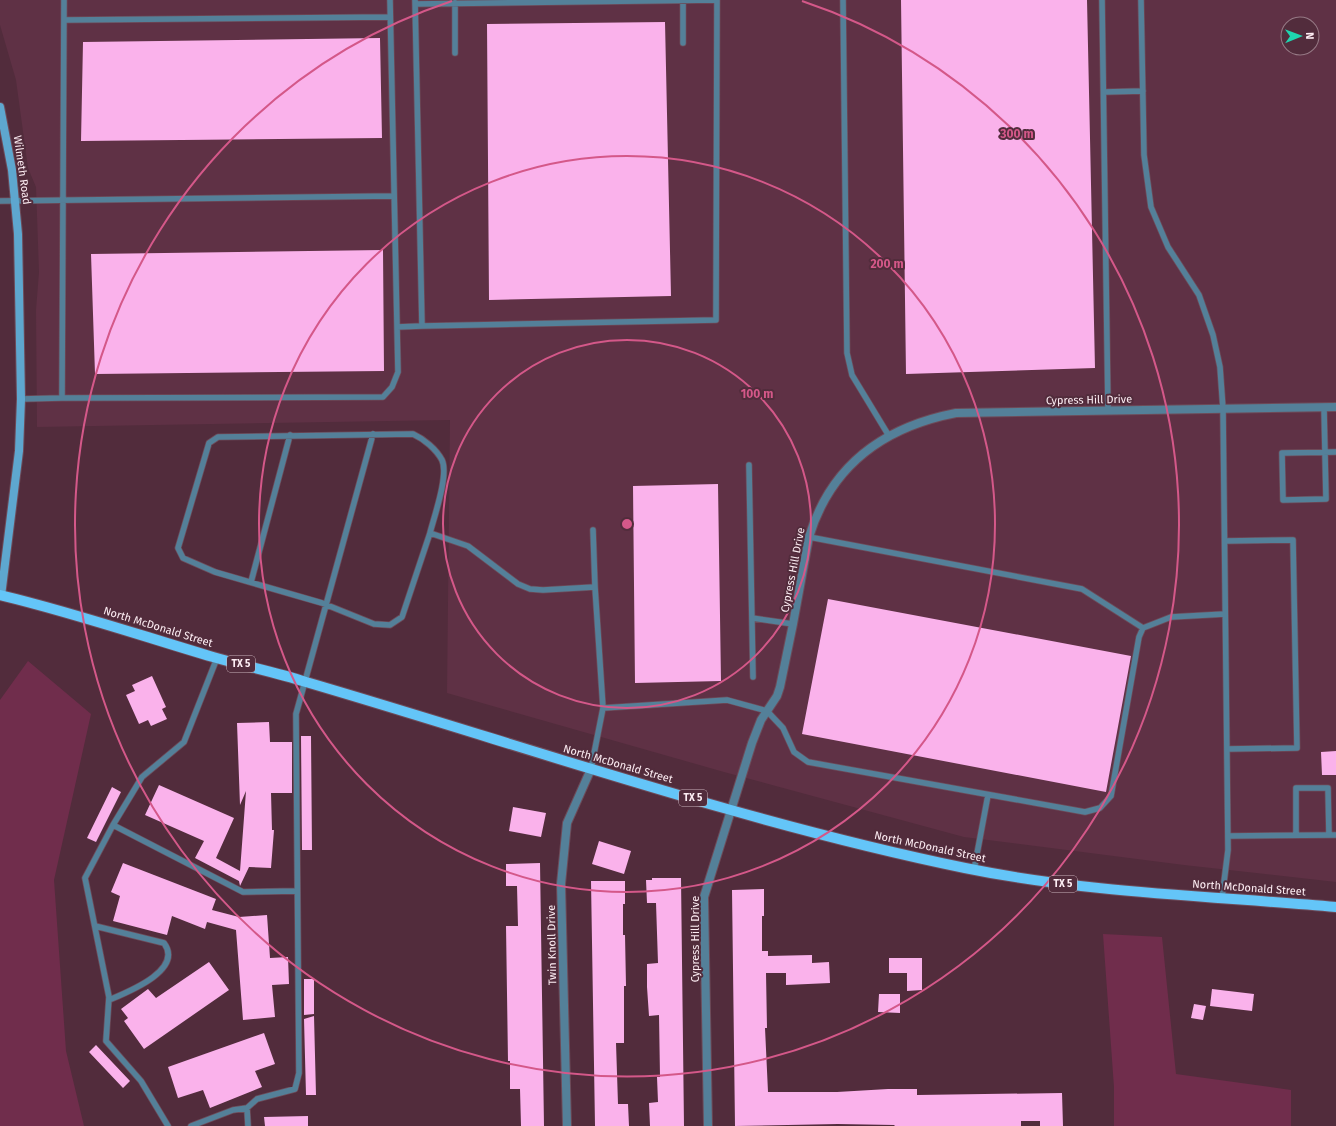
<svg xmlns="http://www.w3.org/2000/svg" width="1336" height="1126" viewBox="0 0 1336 1126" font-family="'Fira Sans',sans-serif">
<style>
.built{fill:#5f3145;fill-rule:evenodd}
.green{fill:#702d4c}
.building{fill:#fab2eb}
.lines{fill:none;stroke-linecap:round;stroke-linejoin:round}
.service-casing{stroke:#6d4b59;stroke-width:7}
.minor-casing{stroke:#6d4b59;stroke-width:10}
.secondary-casing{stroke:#6d4b59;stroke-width:10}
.primary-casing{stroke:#6d4b59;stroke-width:12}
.service{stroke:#548099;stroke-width:5.5}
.minor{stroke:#548099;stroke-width:8}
.secondary{stroke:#5ea7cf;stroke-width:8}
.primary{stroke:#64c5f8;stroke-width:10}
.ring{fill:none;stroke:#d45889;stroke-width:2}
.labels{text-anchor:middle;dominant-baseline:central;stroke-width:4;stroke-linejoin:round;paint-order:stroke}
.shield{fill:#522c3c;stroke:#cab3bc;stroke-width:1}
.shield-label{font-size:10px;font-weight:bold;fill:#fdedf3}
.street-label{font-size:11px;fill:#fdedf3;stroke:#522c3c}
.centre{fill:#d45889;stroke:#522c3c;stroke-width:2}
.ring-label{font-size:12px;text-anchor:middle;font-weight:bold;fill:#d45889;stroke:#522c3c;stroke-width:4;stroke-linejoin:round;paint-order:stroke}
</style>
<rect width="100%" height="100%" fill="#522c3c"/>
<path class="built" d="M0,0H1336V882L1184,865L964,837L724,772L447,693L450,420L37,427L36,310L39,272L36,187L28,168L16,80L0,25ZM1288,24H1312V48H1288Z"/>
<path class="green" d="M28,661L91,714L54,880L66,1051L84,1126H0V700Z
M1103,934L1162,937L1176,1074L1291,1090V1126H1114V1087Z"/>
<path class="building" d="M901,0H1087L1095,368L906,374Z
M665,22L671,296L489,300L487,24Z
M380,38L382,138L81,141L83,42Z
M383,250L384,371L95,374L91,254Z
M718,484L721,681L635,683L633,486Z
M828,599L1131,656L1106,792L802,734Z
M152,676L166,707L162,709L167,719L151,726L148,720L139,724L126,695L135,691L132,685Z
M269,722L270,742H292V793H271L272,830H274L271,868L249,867L240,886L239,881L195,858L204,841L145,815L159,785L234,818L216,858L240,871L246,791L240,805L237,723Z
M301,736H311L312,850H302Z
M1336,751V775H1322L1321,752Z
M112,787L121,792L96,842L87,838Z
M513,807L546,813L541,837L509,831Z
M599,841L631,851L624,874L592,864Z
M123,863L216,899L212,910L239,917L267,915L270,958L288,957L289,984L272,985L275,1017L243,1020L236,930L207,922L205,929L172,916L167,935L113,921L120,896L111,892Z
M540,863L544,1126H521L520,1089H510V1061H508L506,926H518L517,886H506V864Z
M652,878H681L684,1126H650L649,1103L658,1102L657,1077H660L659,1015L649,1016L647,987V964L658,963L656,903H647L646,880H652Z
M591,881H625V904H623V935H625L626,986H624V1043H616L618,1104H628L629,1126H595Z
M764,889V916H762V951H768V956L812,955V963L829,962L830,983L786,985V973H766L767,1028H765L768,1092H837L888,1089H917V1095L1062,1093L1063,1126H1040V1121H1021V1126H895L894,1125L838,1124L735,1126L732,890Z
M889,958H922V990L907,991V973H889Z
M209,962L229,990L144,1049L124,1021L128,1018L121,1009L148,989L156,998Z
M304,979H314V1014L304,1015Z
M1212,989L1254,994L1252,1011L1210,1006Z
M879,994H900V1013L878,1012Z
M1194,1004L1206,1006L1203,1020L1191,1018Z
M314,1016L316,1095H306L304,1019Z
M264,1033L275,1064L255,1071L262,1087L210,1108L203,1090L178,1098L168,1067Z
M96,1045L130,1081L123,1088L89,1052Z
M308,1116V1126H265L264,1117Z"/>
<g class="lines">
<defs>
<path id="service" d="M64,0L62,398L383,397L392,387L398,372L390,0
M415,0L422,326L716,320L717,0
M843,0L847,353L852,375L889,436
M1102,0L1108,410
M1141,0L1144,155L1151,207L1168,247L1199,295L1213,335L1220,367L1223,409L1228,850L1222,898
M455,3V53
M415,4L717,0
M64,20L390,17
M683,43V1
M1104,92L1143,91
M0,201L394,196
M397,327L422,326
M21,399L62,398
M1324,408L1326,499L1283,500L1282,453L1336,452
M749,465L753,677
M593,530L595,587L603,708
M430,533L402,617L390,625L374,624L322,603L215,572L183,558L178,548L209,443L218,437L413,434C424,439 436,449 442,460C449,475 434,517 430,533L468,546L518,584L530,589L543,590L595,587
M809,537L1082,589L1143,628
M1225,541L1293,540L1297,748L1227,749
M251,582L290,435
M752,618L793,624
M591,769L603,708L727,700L767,711L783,728L794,752L808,762L1085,812L1100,808L1111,796L1139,637L1143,628L1171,617L1225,614
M113,825L243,892L297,891
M1296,835V788H1328L1329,835
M1228,836L1336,835
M974,870L988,795
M95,926L164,943C184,970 128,992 109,1000
M168,1126L141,1081L106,1041L109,997L85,878L113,825L142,777L184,742L217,658
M191,1126L233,1110L247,1108
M248,1126L247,1108L257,1099L295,1089L299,1073L296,714L373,434"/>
<path id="minor" d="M567,1126L561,884L567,823L591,769
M708,1126L704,897L752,743L761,720L777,696L780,687L793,624L809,537C831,465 884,427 956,413L1336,407"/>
<path id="secondary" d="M0,107L12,170L18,234L21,399L19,451L1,596"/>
<path id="primary" d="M0,595C72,612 142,636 213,657C244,666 275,672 306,682C525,746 741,822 965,868C1087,893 1212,896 1336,907"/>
</defs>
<use href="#service" class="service-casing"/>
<use href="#minor" class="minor-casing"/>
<use href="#secondary" class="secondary-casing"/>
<use href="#primary" class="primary-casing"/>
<use href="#service" class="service"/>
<use href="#minor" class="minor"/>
<use href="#secondary" class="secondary"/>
<use href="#primary" class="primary"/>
</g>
<g class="ring">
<circle cx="627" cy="524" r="184"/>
<circle cx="627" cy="524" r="368"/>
<path d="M802 1A552 552 0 1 1 452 1"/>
</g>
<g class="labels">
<g class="shield">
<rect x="227" y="656" width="28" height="16" rx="3"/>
<rect x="679" y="790" width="28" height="16" rx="3"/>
<rect x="1049" y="876" width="28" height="16" rx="3"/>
</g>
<g class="shield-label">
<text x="241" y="664">TX 5</text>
<text x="693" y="798">TX 5</text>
<text x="1063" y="884">TX 5</text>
</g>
<g class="street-label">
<text transform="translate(22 170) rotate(82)">Wilmeth Road</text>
<text transform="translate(1089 400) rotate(-1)">Cypress Hill Drive</text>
<text transform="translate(793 570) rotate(-79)">Cypress Hill Drive</text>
<text transform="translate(158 627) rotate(17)">North McDonald Street</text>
<text transform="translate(618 764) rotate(16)">North McDonald Street</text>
<text transform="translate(930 847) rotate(12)">North McDonald Street</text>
<text transform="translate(1249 888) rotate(4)">North McDonald Street</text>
<text transform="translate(695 939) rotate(-90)">Cypress Hill Drive</text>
<text transform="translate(552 945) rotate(-91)">Twin Knoll Drive</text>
</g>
</g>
<circle cx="627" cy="524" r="6" class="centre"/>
<g class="ring-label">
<text x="1017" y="138">300 m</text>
<text x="887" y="268">200 m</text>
<text x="757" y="398">100 m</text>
</g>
<g transform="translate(1300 36) rotate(89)"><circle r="19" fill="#522c3c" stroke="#967985"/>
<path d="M0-3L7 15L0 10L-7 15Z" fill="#1fd5b0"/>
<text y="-6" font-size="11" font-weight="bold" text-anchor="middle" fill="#fdedf3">N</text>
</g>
</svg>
